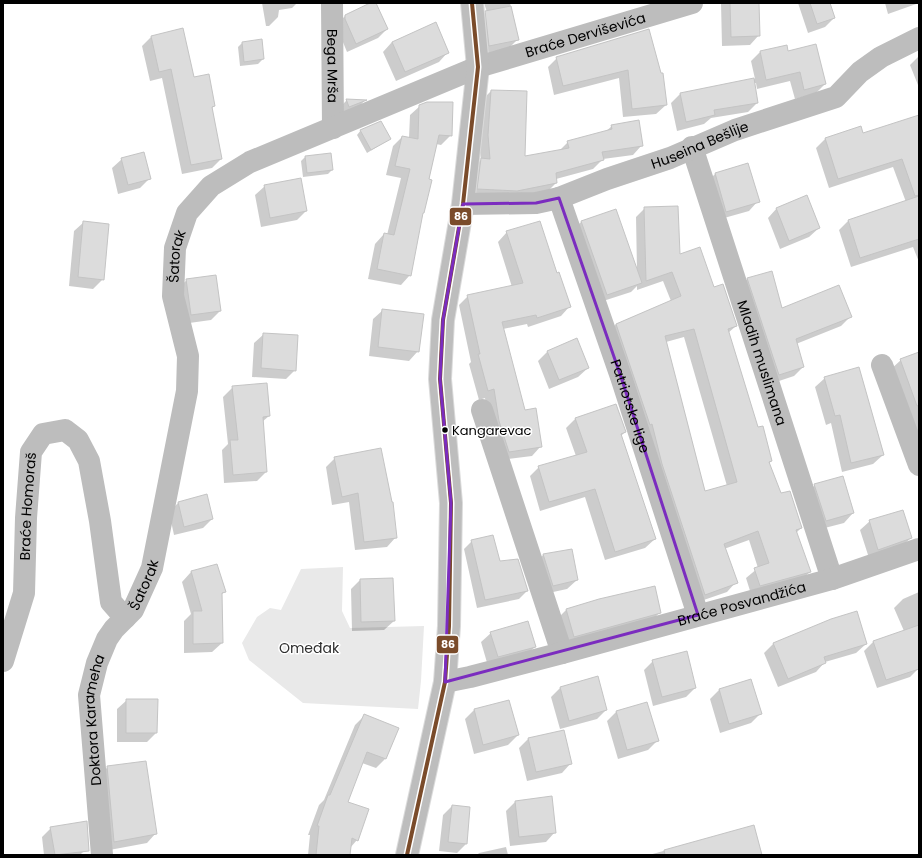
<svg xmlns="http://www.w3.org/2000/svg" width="922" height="858" viewBox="0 0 922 858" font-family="Poppins,sans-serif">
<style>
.green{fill:#e9e9e9}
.shadow{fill:#0003;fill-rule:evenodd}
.building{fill:#dcdcdc;stroke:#c4c4c4;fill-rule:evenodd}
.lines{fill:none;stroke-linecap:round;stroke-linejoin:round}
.primary-casing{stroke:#dbdbdb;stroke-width:24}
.street{stroke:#bdbdbd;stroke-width:22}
.primary{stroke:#bdbdbd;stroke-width:22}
.bus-1-casing{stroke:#fff;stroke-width:7}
.bus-1{stroke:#7a4b2a;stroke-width:4}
.marked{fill:none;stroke:#7b2cbf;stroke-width:3;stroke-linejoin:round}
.bus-dot{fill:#000;stroke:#fff;stroke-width:1.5}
.labels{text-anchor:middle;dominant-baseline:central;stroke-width:3;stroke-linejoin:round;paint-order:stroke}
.bus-label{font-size:13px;fill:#000;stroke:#fff;text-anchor:start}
.street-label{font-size:14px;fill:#000;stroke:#fff}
.park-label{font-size:14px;fill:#2e2e2e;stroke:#fff}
.line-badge{stroke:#fff;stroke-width:1.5}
.badge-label{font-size:11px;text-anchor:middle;font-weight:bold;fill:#fff}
</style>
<rect width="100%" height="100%" fill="#fff"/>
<path class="green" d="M343,567L342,611L350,628L424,626L421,681L418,709L303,703L249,660L242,643L257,617L270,608L281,610L301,569Z"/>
<path class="shadow" d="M262,3H297L292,8L279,10L278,17L269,26H266Z
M373,3H375L387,29L378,38L347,52L336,25L345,16Z
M484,3H510L518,39L508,49L480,55L476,21L487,12Z
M721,3H758L759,35L750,45L722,46Z
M798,3H829L834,18L825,27L808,33Z
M885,3H919L888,14Z
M151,37L194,78L214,106L212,108L221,159L212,168L182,174L162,78L150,81L142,46Z
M392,42L448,52L439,62L396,81L383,52Z
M242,43L263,59L258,64L240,66L238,47Z
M760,52L788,53L825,84L816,93L795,99L790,81L757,89L756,83H754L757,103L748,112L711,118L704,124L677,131L671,103L680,94L755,79L751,61Z
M919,56V85H918L910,65Z
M557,58L660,74L666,105L656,114L623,117L619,78L554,95L548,67Z
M491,91L524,157L559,151L568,142L605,132L612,126L642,145L633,155L603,159L593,169L556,179V183L547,192L468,198L472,168L481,160L479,145L482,100Z
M347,100H365L357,109L340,116L338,109Z
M420,106L451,135L441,145L436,144L410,275L401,285L368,279L375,244L384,234L387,235L401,178L386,175L393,146L402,137L409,138L410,115Z
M919,116V262L913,247L851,267L839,230L848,221L906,202L893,167L829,188L816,148L825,139L860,127L862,134Z
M361,130L390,139L367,153L357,135Z
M306,156L332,170L328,174L303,177L301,161Z
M122,159L149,179L140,188L118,194L112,168Z
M747,165L758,201L749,211L717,220L706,183L715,174Z
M265,186L306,211L297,220L261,227L255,195Z
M645,208L679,255L713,288L736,326L728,333L757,428L771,461L769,464L780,495L801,528L796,533L810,572L800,581L751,594L746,578L758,568L749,540L724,549L736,582L727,592L695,603L607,334L616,324L671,301L663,281L637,290V286L631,292L597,303L572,231L581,222L615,210L637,271L636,217ZM684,337L727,486L705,492L666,342Z
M777,208L819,228L809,237L780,249L768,218Z
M84,222L103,279L93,289L69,286L74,231Z
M507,232L556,274L570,306L561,316L528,327L527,324L503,329L524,411L541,446L532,456L500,460L490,430L485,398L479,400L469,364L471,362L459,305L468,296L512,287L498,242Z
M748,278L782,309L850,317L841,326L796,344L803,367L794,376L770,384L739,288Z
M187,280L220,311L211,320L182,324L177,289Z
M383,310L418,351L409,361L369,356L373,319Z
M264,334L295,370L286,379L252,377L254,343Z
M547,352L588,368L578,377L549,389L538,361Z
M919,353V454L891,369L901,360Z
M825,378L883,455L873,464L842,472L831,423L826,425L815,387Z
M233,387L269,416L262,422L266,472L257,481L224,483L222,450L228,444L223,397Z
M576,418L625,432L621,436L655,539L645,548L605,560L585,497L540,511L530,476L539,467L576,456L566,428Z
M335,458L396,537L387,547L355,550L349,502L332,505L326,467Z
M815,485L853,513L844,523L817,530L806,494Z
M178,503L212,519L203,528L174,535L169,512Z
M870,521L911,538L901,547L869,558L860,530Z
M472,541L500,563L527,591L519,599L477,608L464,549Z
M571,550L577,580L567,589L544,594L534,564L543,555Z
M216,565L224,592L221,595L222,643L212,652L184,653V621L191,614L182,582L191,572Z
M360,580L394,621L384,630L352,631L351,589Z
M919,592V668L910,677L877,688L864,651L873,642L904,631L894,608L903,599Z
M566,610L660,612L651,622L565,645L557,619Z
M491,633L535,647L525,656L488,666L481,642Z
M773,644H866L856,653L825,662L816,672L778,687L764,653Z
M653,661L695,688L686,697L653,706L644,670Z
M750,680L760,714L751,723L720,733L710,699L719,690Z
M560,688L606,710L597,719L560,729L551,697Z
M127,700L156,733L147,742H117V709Z
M508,701L518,735L508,745L474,754L465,719L474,710Z
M646,703L658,740L648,750L618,759L607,721L616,712Z
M365,715L385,759L376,768L362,763L347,802L357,840L350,848L349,855H308L310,835H308L319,805L324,800L355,725Z
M528,739L571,763L562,773L527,781L519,748Z
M108,767L156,833L147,843L104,851L98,776Z
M515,802L555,832L546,842L510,846L506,811Z
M452,806L466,844L457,853L439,851L443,815Z
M753,826L761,855H649Z
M51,828L88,847L80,855H44L42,837Z
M506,847L508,855H477L479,853Z"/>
<path class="building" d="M370,3H376L388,29L356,44L345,19V15Z
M730,3H759L760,36L731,37Z
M810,3H830L835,18L817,24Z
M511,6L519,40L489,46L485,11Z
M436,22L449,53L405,72L392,42Z
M183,28L194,77L209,74L215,106L212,107L222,159L191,165L171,69L159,72L151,36Z
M649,29L661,73H663L667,105L632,109L628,70L563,86L556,57Z
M262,39L264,59L244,62L242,42Z
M816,44L826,84L804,90L800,72L766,80L760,51L787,45L788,51Z
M754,78L758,103L714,110L715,115L686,122L680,93Z
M491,90L527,91L525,156L569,148L567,141L612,129L611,125L639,120L643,146L602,152L604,160L556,173L557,183L517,191L477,189L481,158L490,159L488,135Z
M346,99L367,100L349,107Z
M427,102H453L452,136L439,135L429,179L432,180L424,213H423L411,276L377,269L384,233L394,235L410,169L395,166L402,136L418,139L419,105Z
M919,115V195L915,196L902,159L838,179L825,138L861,126L863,133Z
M381,121L391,139L371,150L360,130Z
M144,152L151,179L128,185L121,158Z
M331,153L333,170L307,173L305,156Z
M748,163L760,202L726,212L715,173Z
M301,178L307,211L270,218L264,185Z
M807,195L820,228L789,241L776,208Z
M919,196V239L860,258L848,220Z
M678,206L680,254L700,247L714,287L723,284L737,326L728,329L758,427L763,426L772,461L769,462L781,493L790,491L802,528L796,530L811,572L760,586L754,568L769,563L758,531L724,544L738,583L705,595L662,464L652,424L650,425L616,324L681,296L672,272L646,281L644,207ZM694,329L737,482L705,491L665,336Z
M616,209L642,283L607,295L581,221Z
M83,221L109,224L104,280L78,277Z
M540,221L557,273L559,272L571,307L537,318L536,315L502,322L525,410L536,408L542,447L509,452L499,421L494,389L488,391L478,354H480L467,295L523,283L506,231Z
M772,271L782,308L839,285L852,317L796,339L804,367L779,375L747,278Z
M216,275L221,311L191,315L186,279Z
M382,309L424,314L419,352L378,347Z
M263,333L298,335L296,371L261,368Z
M577,338L589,368L559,380L547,351Z
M919,352V405L917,406L900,359Z
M859,367L884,455L851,463L840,415L835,416L824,377Z
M267,383L270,416L263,417L267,472L233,475L230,440H238L232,386Z
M616,404L626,432L621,434L656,539L615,552L595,489L549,502L538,466L587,452L575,418Z
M381,448L392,502H393L397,538L364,542L358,493L342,497L334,457Z
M843,476L854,513L826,521L814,484Z
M207,494L213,519L184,527L178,502Z
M903,510L912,538L878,550L869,520Z
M493,535L500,561L518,559L528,591L485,600L471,540Z
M572,549L578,580L553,586L543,554Z
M217,564L226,592L222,593L223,643L193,644V611H202L191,571Z
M393,578L395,621L361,622L360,579Z
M655,586L661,613L574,637L566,609L599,599Z
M857,611L867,644L824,657L826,663L788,679L773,643L831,619Z
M528,621L536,647L498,657L490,632Z
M919,625V669L886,680L873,641Z
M687,651L696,688L662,697L652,660Z
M598,676L607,710L569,721L560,687Z
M751,679L762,714L729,724L719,689Z
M126,699H158L157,733H126Z
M509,700L519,735L483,745L474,709Z
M647,702L659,741L627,750L616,711Z
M364,714L399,728L386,759L367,752L348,802L369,809L358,841L352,838L350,855H316L319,826H317L328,795H330Z
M564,730L572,764L536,772L528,738Z
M146,761L157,834L114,842L107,766Z
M552,796L556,833L519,837L515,801Z
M452,805L470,807L467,844L448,842Z
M87,821L89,851L55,855L50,827Z
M754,825L762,855H665L664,850Z"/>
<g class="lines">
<defs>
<path id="primary" d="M407,855L445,682L449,626L451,503L440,379L443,320L463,204L478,67L472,3"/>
</defs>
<use href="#primary" class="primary-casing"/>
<g class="street">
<path id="s1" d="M332,3L333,128"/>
<path id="s2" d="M692,147L832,579"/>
<path id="s3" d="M559,198L621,377L698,615"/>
<path id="s4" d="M463,204L536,203L559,198L607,179L670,158L735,130L836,97L860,72L881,57L919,38"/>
<path d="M882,365L919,465"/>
<path d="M482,410L562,653"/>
<path id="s5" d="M3,661L24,593L26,518L31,452L43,434L65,430L78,440L89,461L100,521L111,602L125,618"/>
<path id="s6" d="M445,682L470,677L562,653L832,579L919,549"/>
<path id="s7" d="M102,855L89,695L97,663L107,639L114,629L133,610L152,568L187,391L188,356L173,296L175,248L187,213L211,186L250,162L478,67L692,3"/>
</g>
<use href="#primary" class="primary"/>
<defs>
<path id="bus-1" d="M407,855L445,682L449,626L451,503L440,379L443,320L463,204L478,67L472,3"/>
</defs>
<use href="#bus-1" class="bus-1-casing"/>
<use href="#bus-1" class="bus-1"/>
</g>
<path class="marked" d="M559,198L621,377L698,615L445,682L451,503L440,379L443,320L463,204L536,203Z"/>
<circle class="bus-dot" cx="445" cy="430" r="3.5"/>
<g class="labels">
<g class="bus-label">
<text x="452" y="430">Kangarevac</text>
</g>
<g class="street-label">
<text stroke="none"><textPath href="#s7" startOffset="1108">Braće Derviševića</textPath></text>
<text stroke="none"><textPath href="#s1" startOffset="63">Bega Mrša</textPath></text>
<text stroke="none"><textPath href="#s4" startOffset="247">Huseina Bešlije</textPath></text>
<text stroke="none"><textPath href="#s7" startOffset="622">Šatorak</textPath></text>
<text stroke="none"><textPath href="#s2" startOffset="227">Mladih muslimana</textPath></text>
<text stroke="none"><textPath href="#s3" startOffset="220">Patriotske lige</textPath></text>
<text stroke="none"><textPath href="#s5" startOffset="158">Braće Homoraš</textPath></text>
<text stroke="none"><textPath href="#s7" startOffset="286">Šatorak</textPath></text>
<text stroke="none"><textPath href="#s6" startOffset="307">Braće Posvandžića</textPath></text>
<text stroke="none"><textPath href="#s7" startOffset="136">Doktora Karameha</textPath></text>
</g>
<g class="park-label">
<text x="309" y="648">Omeđak</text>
</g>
</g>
<g class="line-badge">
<rect x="449" y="207" width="23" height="19" rx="4" fill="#7a4b2a"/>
<rect x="436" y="635" width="23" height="19" rx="4" fill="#7a4b2a"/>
</g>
<g class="badge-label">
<text x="461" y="220">86</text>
<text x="448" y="648">86</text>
</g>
<rect width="922" height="858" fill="none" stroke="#000000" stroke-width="8"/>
</svg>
